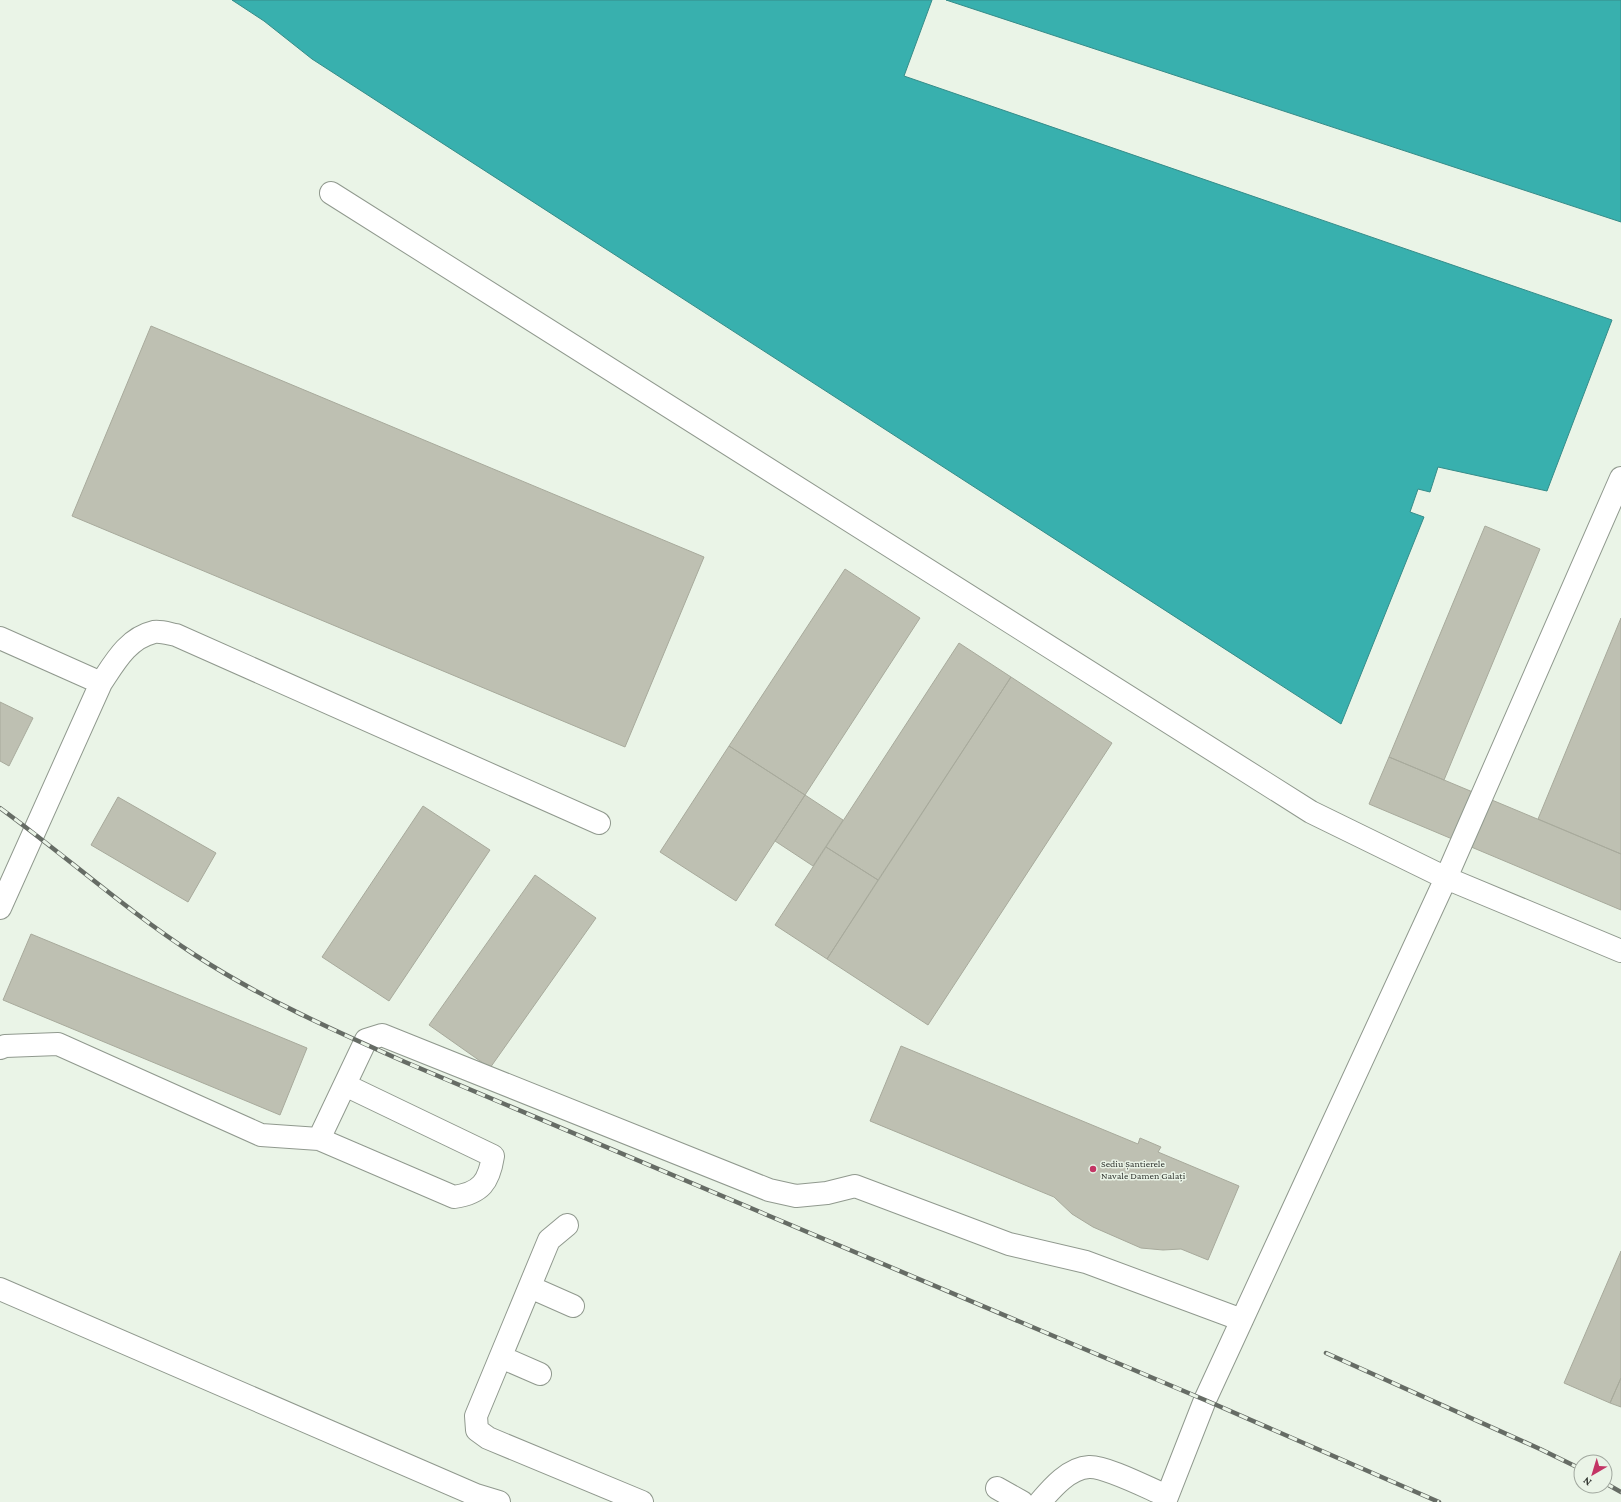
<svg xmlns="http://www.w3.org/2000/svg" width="1621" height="1502" viewBox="0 0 1621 1502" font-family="'Crimson Pro',serif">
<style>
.water{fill:#38b0ae;stroke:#368c89}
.building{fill:#bec0b2;stroke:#a8aa9c}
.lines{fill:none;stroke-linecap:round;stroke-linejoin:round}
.minor-casing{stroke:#90998e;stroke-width:24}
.minor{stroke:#fff;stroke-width:22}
.rail-casing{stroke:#666c65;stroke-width:4.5}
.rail{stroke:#eaf4e7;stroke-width:3;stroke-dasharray:9;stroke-linecap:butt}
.poi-dot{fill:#c33565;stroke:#eaf4e7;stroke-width:1.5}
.labels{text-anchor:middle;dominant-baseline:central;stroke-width:3;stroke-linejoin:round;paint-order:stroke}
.poi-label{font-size:10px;fill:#333732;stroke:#eaf4e7;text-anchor:start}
</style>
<rect width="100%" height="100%" fill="#eaf4e7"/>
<path class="water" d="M232,0H932L904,76L1612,320L1547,491L1438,467L1430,492L1418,489L1410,512L1424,517L1341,724L312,59L264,21Z
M946,0H1621V222Z"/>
<path class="building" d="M151,326L704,557L625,747L72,516Z
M1485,526L1540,549L1444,780L1389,757Z
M845,569L920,618L805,795L729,746Z
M1621,618V854L1538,819Z
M959,643L1011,677L878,880L826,847Z
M1011,677L1112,743L928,1025L827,959Z
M0,702L33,718L9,766L0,761Z
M729,746L805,795L736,901L660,852Z
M1389,757L1621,854V910L1369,804Z
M805,795L843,820L813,866L775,841Z
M118,797L216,853L188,902L91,845Z
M423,806L490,850L389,1001L322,957Z
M826,847L878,880L827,959L775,925Z
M535,875L596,918L490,1068L429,1025Z
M31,934L307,1048L280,1115L3,1000Z
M901,1046L1138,1144L1140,1138L1161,1147L1158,1152L1239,1186L1208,1260L1181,1249L1163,1250L1141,1248L1093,1227L1072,1214L1054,1197L870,1121Z
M1621,1251V1378L1610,1403L1564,1383Z
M1621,1378V1407L1610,1403Z"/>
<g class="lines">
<defs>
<path id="minor" d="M331,193L1311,812L1446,878L1621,951
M0,638L101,683
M0,908L101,683C115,662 128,638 154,632C161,631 170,634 176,635L599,823
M0,1048L5,1046L58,1044L261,1135L319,1139
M345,1085L493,1156C489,1182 481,1193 454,1197L319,1139L366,1040L382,1035L769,1190L796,1196L827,1193L855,1186L1009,1244L1086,1262L1242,1320
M567,1225L549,1240L476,1416L477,1430L488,1438L642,1502
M530,1287L573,1306
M0,1289L476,1495L499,1502
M501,1357L540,1374
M997,1488L1022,1502
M1040,1502C1052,1488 1069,1468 1089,1467C1106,1466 1150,1489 1167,1496
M1165,1502L1205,1400L1446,878L1621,478"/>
</defs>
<use href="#minor" class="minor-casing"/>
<use href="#minor" class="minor"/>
<defs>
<path id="rail" d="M0,808C66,856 127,911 195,955C261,998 333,1030 405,1062L1205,1400L1439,1502
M1326,1353L1540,1449L1581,1469
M1605,1483L1621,1492"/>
</defs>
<use href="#rail" class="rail-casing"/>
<use href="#rail" class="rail"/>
</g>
<circle class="poi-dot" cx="1093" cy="1169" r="4"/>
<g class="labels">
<g class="poi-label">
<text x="1101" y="1163">Sediu Șantierele<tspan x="1101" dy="12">Navale Damen Galați</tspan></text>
</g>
</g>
<g transform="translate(1593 1474) rotate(218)"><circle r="19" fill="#eaf4e7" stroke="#a1a89f"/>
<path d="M0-3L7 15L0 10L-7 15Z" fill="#c33565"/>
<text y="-6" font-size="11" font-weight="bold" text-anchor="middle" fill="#333732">N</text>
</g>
</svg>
